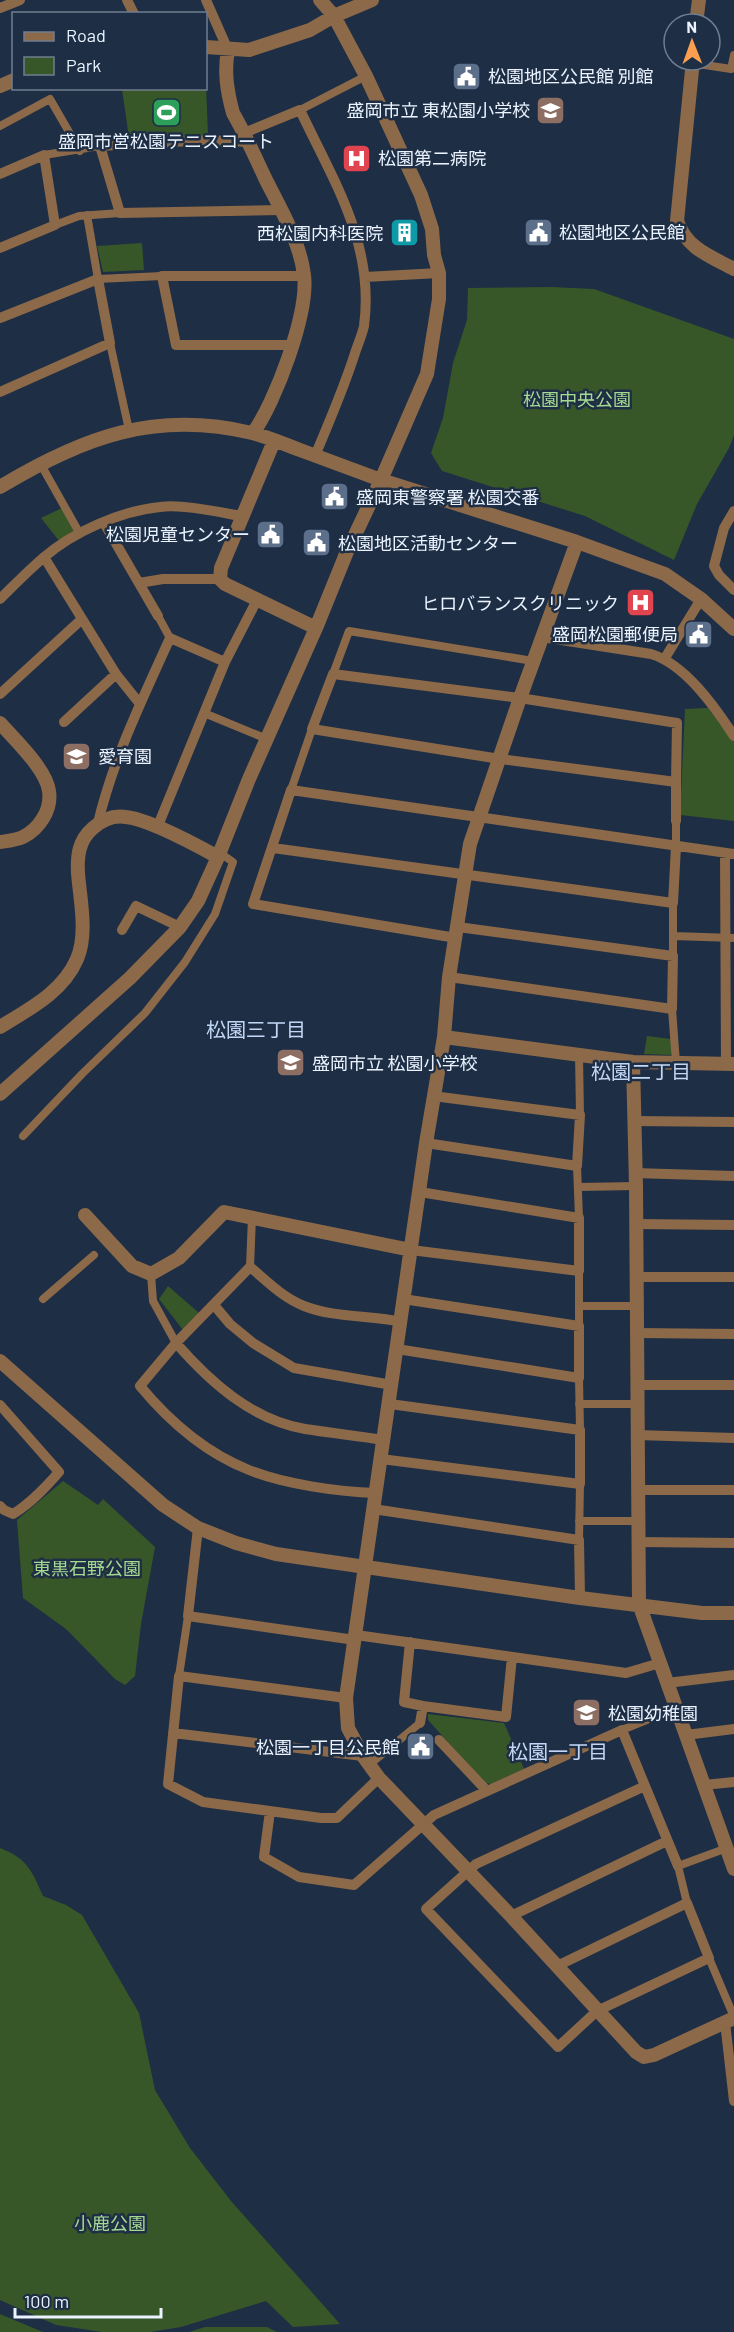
<svg xmlns="http://www.w3.org/2000/svg" width="734" height="2332" viewBox="0 0 734 2332" font-family="Barlow,'Noto Sans JP',sans-serif">
<style>
.green{fill:#375728}
.lines{fill:none;stroke-linecap:round;stroke-linejoin:round}
.pedestrian{stroke:#8b6949;stroke-width:8}
.minor{stroke:#8b6949;stroke-width:10}
.tertiary{stroke:#8b6949;stroke-width:14}
.labels{text-anchor:middle;dominant-baseline:central;stroke-width:5;stroke-linejoin:round;paint-order:stroke}
.poi-label{font-size:18px;fill:#eaf3ff;stroke:#1e2e45;text-anchor:start}
.park-label{font-size:18px;fill:#a6d990;stroke:#1e2e45}
.neighbourhood-label{font-size:20px;fill:#c2d7f5;stroke:#1e2e45}
</style>
<rect width="100%" height="100%" fill="#1e2e45"/>
<path class="green" d="M206,85L208,135L129,138L122,89L206,88Z
M142,243L144,270L103,272L97,246Z
M551,287L594,289L734,339V435L729,448L697,504L674,560L585,516L442,471L431,453L443,418L453,363L467,320L468,288Z
M62,508L76,532L60,542L41,518Z
M708,708L734,742V821L680,815L685,709Z
M647,1036L671,1039V1055L644,1054Z
M168,1286L199,1313L183,1330L159,1299Z
M63,1481L98,1505L103,1499L155,1547L141,1624L135,1676L125,1685L115,1679L66,1629L23,1598L17,1520Z
M428,1714L504,1723L524,1769L491,1784L485,1783L428,1720Z
M0,1848C27,1858 32,1871 43,1896L66,1905L82,1915L139,2013L155,2090L190,2148L231,2201L340,2324L293,2327L266,2301L181,2327L150,2332H102L56,2325L0,2300Z
M0,2313V2314L43,2332H0Z
M205,2327H267L277,2332H189Z"/>
<g class="lines">
<path class="pedestrian" d="M692,63L731,69L734,55
M300,110L366,76
M0,126L50,99L80,151
M44,155L100,146
M87,215L98,279L162,276
M55,225L79,216L120,213
M110,343L129,430
M40,463L80,534
M158,616L170,638
M333,674L349,631L533,661
M204,713L267,739
M291,790L312,729
M676,846V821
M673,936L734,938
M673,956V903
M672,1009L676,1063
M579,1055L580,1115
M23,1136L82,1074L145,1013L185,962L215,914L233,862L220,853
M577,1166L579,1218
M578,1187L636,1186
M250,1267L252,1217
M151,1274L153,1301L176,1343
M43,1299L94,1255
M579,1306H635
M579,1326V1271
M579,1378L580,1430
M579,1404H636
M579,1521H638
M579,1540L580,1484
M179,1676L188,1616
M622,1730L676,1708
M369,1765L420,1723
M687,1903L678,1866L727,1848
M709,1958L734,2017"/>
<path class="minor" d="M127,0L134,14
M206,0L228,50
M0,8L20,0
M244,133L300,110C333,180 375,244 364,326C362,335 358,344 355,353C344,388 329,422 315,456
M248,142L209,140L100,146L120,213L281,210
M0,174L44,155L55,225L0,248
M365,277L439,273
M0,318L98,279L110,343L0,392
M293,345H176L162,276H305
M734,511L724,528L714,566L719,575L734,590
M104,523L158,616
M44,557L116,674L140,704
M139,583L163,579H220
M0,599C14,585 28,571 43,558C73,532 120,511 160,507C183,504 218,512 241,516
M542,637L651,654C685,664 715,707 734,736
M665,658L701,599
M333,674L520,698L677,723L676,782L500,759L312,729Z
M0,694L82,619
M64,722L116,674
M676,782V821
M98,823C113,759 143,698 170,638L225,662
M157,828L225,662L258,598
M273,848L673,903L676,846
M725,853L726,1064
M122,930L136,906L180,927
M456,938L253,904L291,790L734,854
M449,977L672,1009L673,956L458,927
M633,1121L734,1122
M426,1143L577,1166L580,1115L433,1096
M634,1173L734,1176
M635,1224L734,1225
M411,1250L579,1271V1218L420,1192
M636,1277H734
M214,1305L230,1324L253,1343L294,1368L392,1385
M636,1333L734,1334
M176,1343C210,1382 252,1420 305,1429C331,1433 358,1436 384,1440
M397,1349L579,1378V1326L403,1299
M636,1385H734
M0,1405L59,1472C45,1488 31,1503 13,1514L4,1510L0,1506
M637,1435L734,1438
M381,1459L580,1484V1430L390,1404
M637,1490H734
M376,1493C339,1492 283,1484 249,1470C206,1453 169,1421 140,1386L176,1343L250,1267C267,1281 283,1298 304,1306C334,1318 370,1315 402,1322
M373,1509L579,1540L580,1598
M198,1528L188,1616L355,1640
M638,1542L734,1543
M356,1635L626,1673L660,1663
M410,1642L404,1702L423,1706L506,1717L512,1657
M667,1683L734,1675
M346,1698L179,1676L168,1784L203,1802L321,1818H337L379,1778
M420,1723L423,1706
M173,1733L363,1756
M686,1735L734,1729
M439,1740L487,1791
M704,1785L734,1782
M270,1811L264,1857L299,1877L354,1885L434,1815L622,1730L678,1866
M511,1916L667,1841
M557,1966L687,1903L709,1958L597,2011L558,2047L426,1909L476,1864L645,1786
M725,2022L734,2101"/>
<path class="tertiary" d="M696,24L699,0
M206,47L249,50L310,30L334,16L372,0
M228,50C224,72 227,91 233,113C245,134 255,156 265,178C280,208 300,241 304,275C309,313 275,403 253,433
M693,60L677,221C687,249 710,256 734,269
M0,86L14,80
M274,441L221,568L220,579L225,584L316,628
M0,487C83,437 155,410 252,433C268,437 284,444 300,450C327,460 354,470 381,480L427,374L439,299V273L434,255L432,229L421,195L366,76L334,16L320,0
M577,542L520,698L470,844L449,977L444,1037L426,1143L346,1698L348,1728L363,1756L379,1778L511,1916L636,2052L644,2057L654,2055L734,2018
M0,723C15,740 46,769 49,791C52,810 39,829 23,837C17,840 7,841 0,842
M0,1027C29,1009 63,992 77,959C88,933 80,900 78,873C77,855 79,840 93,828C102,820 114,815 126,817C148,819 198,846 218,857
M444,1037L633,1062L734,1064
M633,1062L636,1186L639,1604L734,1869
M0,1094L130,978L180,927L198,901L218,857L249,779L316,628L346,554L381,480L577,542L665,574L701,599L734,629
M85,1215L132,1266L151,1274L179,1258L224,1212L411,1250
M0,1361L163,1505L198,1528L236,1543L276,1554L580,1598L702,1613H734"/>
</g>
<defs>
<symbol id="civic-square" viewBox="-11 -11 22 22"><rect x="-9" y="-9" width="18" height="18" rx="4" fill="#5c6f8a" stroke="#1e2e45"/><path d="M-.6-6.5H3V-4.5H.6V-3L4-1V1h2V6H-6V1h2V-1L-.6-3ZM-1.2 2.5V6h2.4V2.5Z" fill="#fff"/></symbol>
<symbol id="school-square" viewBox="-11 -11 22 22"><rect x="-9" y="-9" width="18" height="18" rx="4" fill="#8d6e63" stroke="#1e2e45"/><path d="M0-5L7-2L0 1L-7-2ZM-4 1L0 2.5L4 1V4Q0 6-4 4Z" fill="#fff"/></symbol>
<symbol id="stadium-square" viewBox="-11 -11 22 22"><rect x="-9" y="-9" width="18" height="18" rx="4" fill="#2e9e5b" stroke="#1e2e45"/><path d="M0-5a6.5 5 0 1 0 0 10a6.5 5 0 1 0 0-10ZM-3.5-1.8h7v3.6h-7Z" fill="#fff"/></symbol>
<symbol id="hospital-square" viewBox="-11 -11 22 22"><rect x="-9" y="-9" width="18" height="18" rx="4" fill="#e0444e" stroke="#1e2e45"/><path d="M-5-5h3v3.5h4V-5h3V5h-3V1.5h-4V5h-3Z" fill="#fff"/></symbol>
<symbol id="building-square" viewBox="-11 -11 22 22"><rect x="-9" y="-9" width="18" height="18" rx="4" fill="#0f9aa8" stroke="#1e2e45"/><path d="M-4-6H4V6H1V3H-1V6H-4ZM-2.5-4.3h1.7v1.8h-1.7ZM.8-4.3h1.7v1.8H.8ZM-2.5-1h1.7V.8h-1.7ZM.8-1h1.7V.8H.8Z" fill="#fff"/></symbol>
</defs>
<g fill-rule="evenodd">
<use href="#civic-square" x="450" y="60" width="33" height="33"/>
<use href="#school-square" x="534" y="94" width="33" height="33"/>
<use href="#stadium-square" x="150" y="96" width="33" height="33"/>
<use href="#hospital-square" x="340" y="142" width="33" height="33"/>
<use href="#civic-square" x="522" y="216" width="33" height="33"/>
<use href="#building-square" x="388" y="216" width="33" height="33"/>
<use href="#civic-square" x="318" y="480" width="33" height="33"/>
<use href="#civic-square" x="254" y="518" width="33" height="33"/>
<use href="#civic-square" x="300" y="526" width="33" height="33"/>
<use href="#hospital-square" x="624" y="586" width="33" height="33"/>
<use href="#civic-square" x="682" y="618" width="33" height="33"/>
<use href="#school-square" x="60" y="740" width="33" height="33"/>
<use href="#school-square" x="274" y="1046" width="33" height="33"/>
<use href="#school-square" x="570" y="1696" width="33" height="33"/>
<use href="#civic-square" x="404" y="1730" width="33" height="33"/>
</g>
<g class="labels">
<g class="poi-label">
<text x="488" y="76">松園地区公民館 別館</text>
<text x="530" y="110" text-anchor="end">盛岡市立 東松園小学校</text>
<text x="166" y="141" text-anchor="middle">盛岡市営松園テニスコート</text>
<text x="378" y="158">松園第二病院</text>
<text x="559" y="232">松園地区公民館</text>
<text x="383" y="233" text-anchor="end">西松園内科医院</text>
<text x="356" y="497">盛岡東警察署 松園交番</text>
<text x="250" y="534" text-anchor="end">松園児童センター</text>
<text x="338" y="543">松園地区活動センター</text>
<text x="619" y="603" text-anchor="end">ヒロバランスクリニック</text>
<text x="678" y="634" text-anchor="end">盛岡松園郵便局</text>
<text x="98" y="756">愛育園</text>
<text x="312" y="1063">盛岡市立 松園小学校</text>
<text x="608" y="1713">松園幼稚園</text>
<text x="400" y="1747" text-anchor="end">松園一丁目公民館</text>
</g>
<g class="park-label">
<text x="577" y="399">松園中央公園</text>
<text x="87" y="1568">東黒石野公園</text>
<text x="110" y="2223">小鹿公園</text>
</g>
<g class="neighbourhood-label">
<text x="256" y="1029">松園三丁目</text>
<text x="641" y="1071">松園二丁目</text>
<text x="558" y="1751">松園一丁目</text>
</g>
</g>
<rect x="12" y="12" width="195" height="78" fill="#1e2e45" stroke="#707d8f" stroke-width="1.5"/>
<rect x="24" y="32" width="30" height="9" fill="#8b6949" stroke="#707d8f" stroke-width="1.5"/>
<text x="66" y="42" font-size="18" fill="#eaf3ff">Road</text>
<rect x="24" y="57" width="30" height="18" fill="#375728" stroke="#707d8f" stroke-width="1.5"/>
<text x="66" y="72" font-size="18" fill="#eaf3ff">Park</text>
<g transform="translate(692 42) rotate(359)"><circle r="28" fill="#1e2e45" stroke="#707d8f" stroke-width="1.5"/>
<path d="M0-4.5L10 22L0 15L-10 22Z" fill="#fa9f4f"/>
<text y="-9" font-size="16" font-weight="bold" text-anchor="middle" fill="#eaf3ff">N</text>
</g>
<path d="M15 2308v9h146v-9" fill="none" stroke="#eaf3ff" stroke-width="3"/>
<text x="24" y="2308" font-size="18" fill="#eaf3ff" stroke="#1e2e45" stroke-width="4.5" paint-order="stroke">100 m</text>
</svg>
